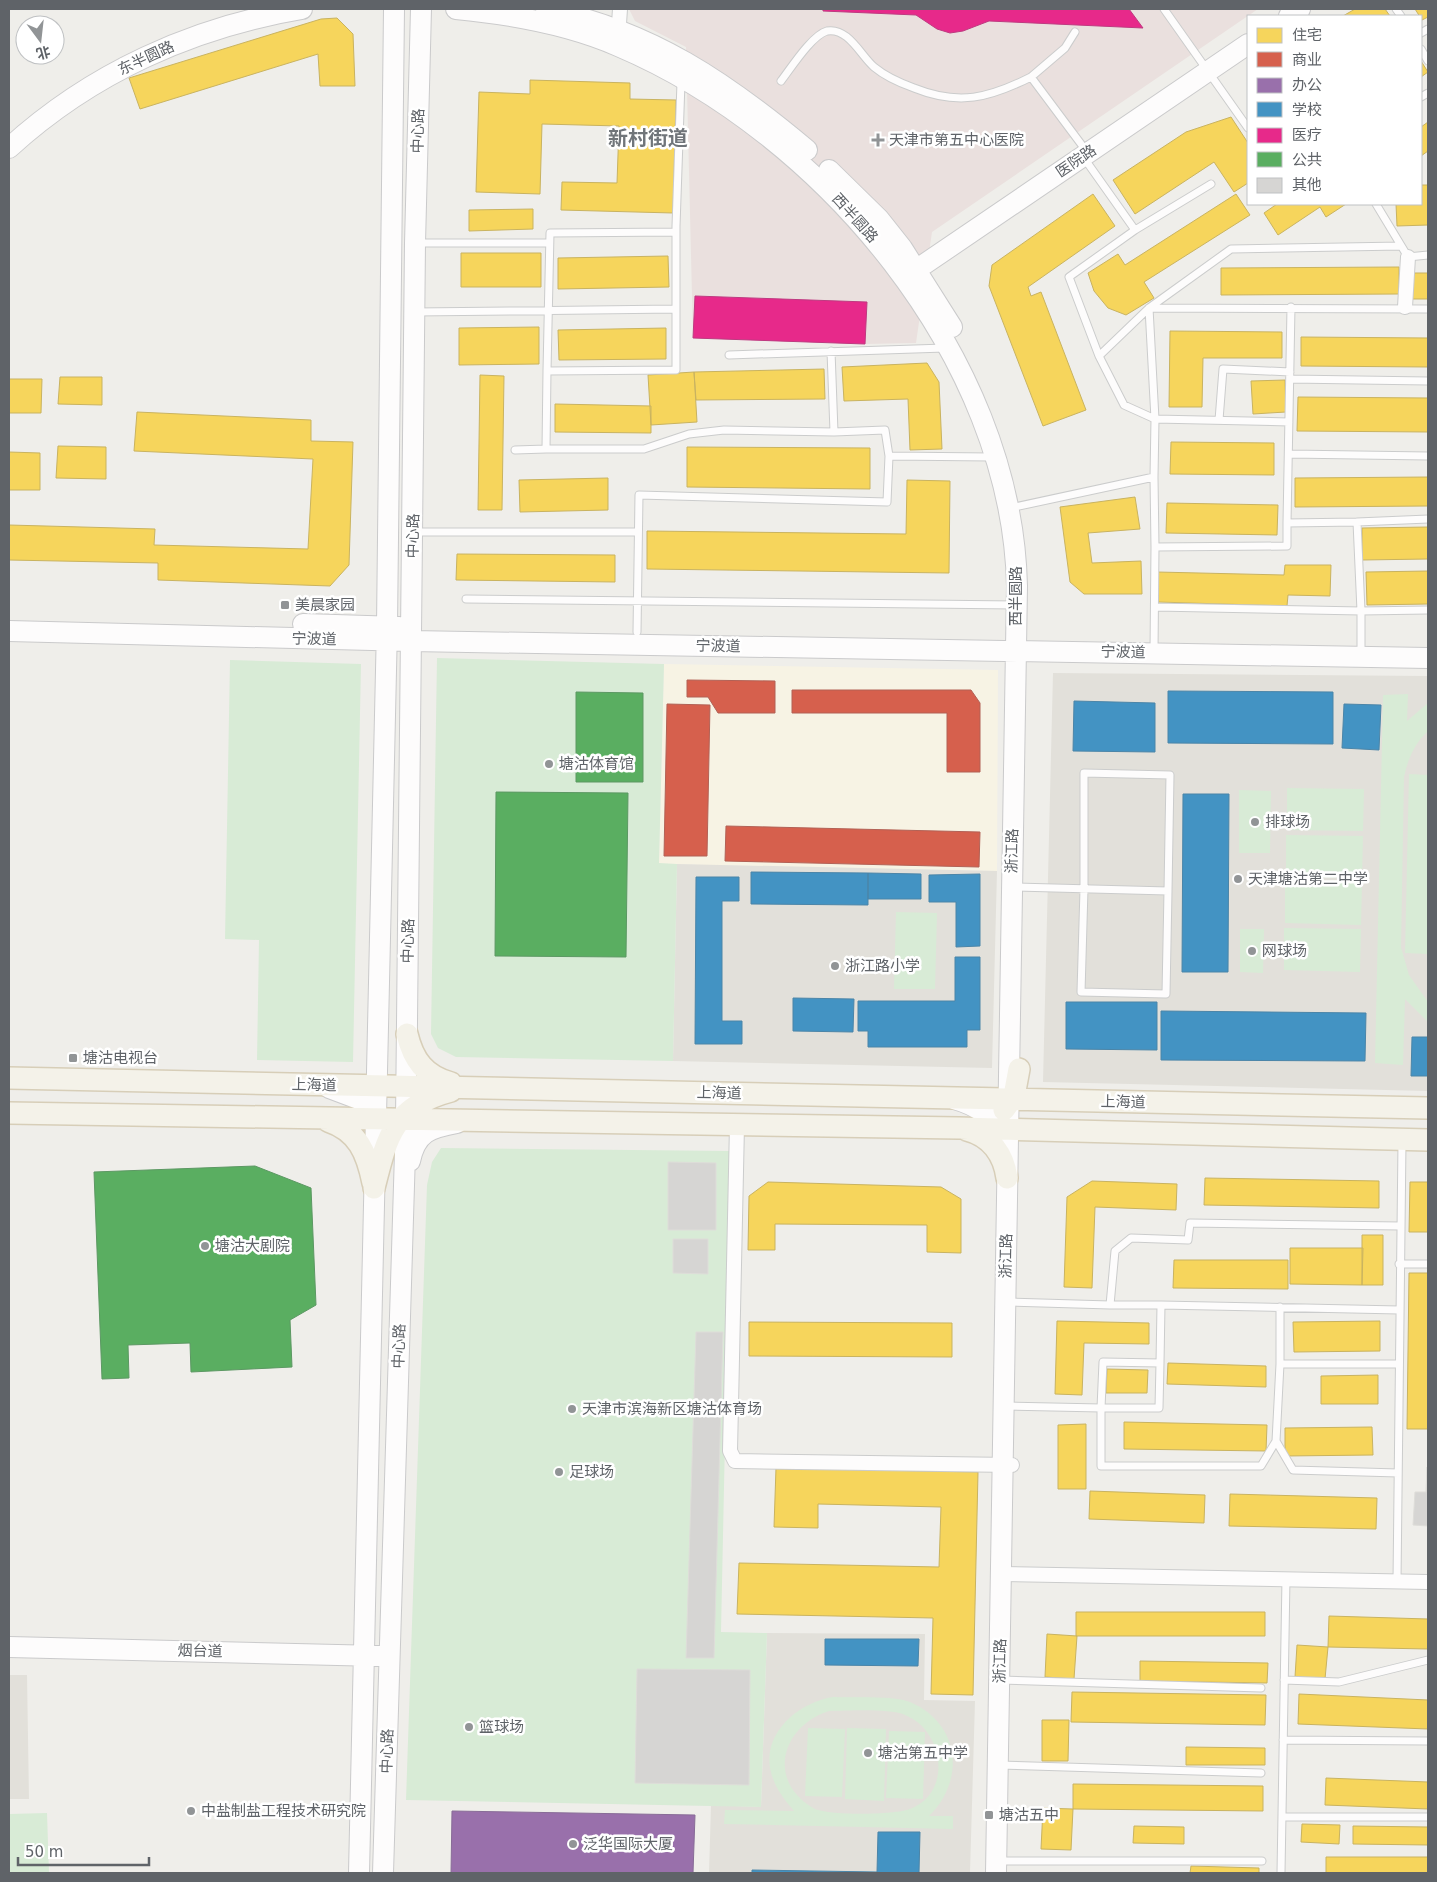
<svg xmlns="http://www.w3.org/2000/svg" width="1437" height="1882" viewBox="0 0 1437 1882" font-family="'DejaVu Sans','Noto Sans SC',sans-serif">
<style>
.commercial{fill:#f7f3e4}
.education{fill:#e2e0da}
.medical{fill:#eae0de}
.green{fill:#d8ebd6;fill-rule:evenodd}
.homes{fill:#f6d55c;stroke:#c9b360}
.shops{fill:#d6604d;stroke:#b26155}
.offices{fill:#9970ab;stroke:#886c97}
.schools{fill:#4393c3;stroke:#4b85a8}
.health{fill:#e7298a;stroke:#be3a80}
.public{fill:#5aae61;stroke:#5c9863}
.building{fill:#d6d5d3;stroke:#deddd9}
.lines{fill:none;stroke-linecap:round;stroke-linejoin:round}
.lane-casing{stroke:#cbcccc;stroke-width:9}
.street-casing{stroke:#cbcccc;stroke-width:16}
.secondary-casing{stroke:#cacacb;stroke-width:22}
.primary-casing{stroke:#d7ceb8;stroke-width:24}
.lane{stroke:#fdfcfc;stroke-width:7}
.street{stroke:#fdfcfc;stroke-width:14}
.secondary{stroke:#fdfcfc;stroke-width:20}
.primary{stroke:#f4f2e9;stroke-width:21}
.poi-dot{fill:#919496;stroke:#fff;stroke-width:2}
.labels{text-anchor:middle;dominant-baseline:central;stroke-width:5;stroke-linejoin:round;paint-order:stroke}
.street-label{font-size:15px;fill:#5f6368;stroke:#fff}
.poi-label{font-size:15px;fill:#5f6368;stroke:#fff;text-anchor:start}
.district-label{font-size:20px;font-weight:bold;fill:#70757a;stroke:#fff}
</style>
<rect width="100%" height="100%" fill="#efeeea"/>
<path class="commercial" d="M664,664L998,670L997,871L659,864Z"/>
<path class="education" d="M1053,673L1428,676V1091L1043,1082Z
M677,864L997,871L992,1068L673,1061Z
M767,1633L925,1634L924,1700L975,1701L970,1873H709L711,1805L761,1807Z
M9,1675H27L29,1799H9Z"/>
<path class="medical" d="M629,9H1258L932,232L916,343L865,344L693,338L686,47L635,21Z"/>
<path class="green" d="M437,658L664,664L659,863L677,864L673,1061L456,1057L438,1048L431,1034Z
M230,660L361,664L353,1062L257,1060L259,940L225,939Z
M1408,694L1407,721L1428,703V731C1414,744 1408,759 1404,777L1401,947L1409,975L1428,1002V1022L1405,999L1403,1065L1375,1063L1383,695Z
M1409,774L1428,775V954L1405,953Z
M1287,788L1364,789L1363,831L1287,830Z
M1239,790L1271,791L1270,853H1239Z
M1286,835L1363,836L1362,878L1286,877Z
M1285,881L1362,882L1361,925L1285,923Z
M896,912L937,913L935,989H894Z
M1284,928L1361,929L1360,972L1284,970Z
M1240,929H1264L1263,973L1240,972Z
M441,1148L731,1151L721,1632L767,1633L761,1807L406,1800L427,1185L432,1162Z
M833,1697C852,1698 894,1695 910,1702C960,1723 966,1780 929,1816H953V1829L724,1824L725,1810L794,1811C783,1798 773,1785 770,1768C764,1731 800,1702 833,1697ZM829,1711C848,1711 888,1708 905,1715C944,1730 953,1793 910,1809C895,1815 826,1816 813,1808C766,1780 782,1726 829,1711Z
M808,1728L845,1729L842,1797L805,1796Z
M847,1728L886,1729L884,1801L845,1799Z
M889,1731L925,1732L923,1799L886,1798Z
M47,1813L49,1873H9V1814Z"/>
<path class="homes" d="M1355,9H1385L1390,16H1343Z
M1415,9H1428V17L1422,20Z
M337,18L353,34L355,86H320L318,54L140,109L129,78L321,19Z
M1421,61L1428,72L1421,77Z
M530,80L630,83V99L676,100L673,213L561,210L562,182L617,183L619,126L542,124L540,194L476,192L479,92L530,94Z
M1231,117L1248,143V183L1234,192L1214,162L1135,214L1113,180L1186,132Z
M1428,122V151L1421,156V127Z
M1421,185H1428V225L1397,226L1396,204H1421Z
M1093,194L1115,226L1028,287L1031,296L1041,292L1086,410L1043,426L989,286L992,265Z
M1236,194L1250,215L1144,282L1154,298L1126,315L1108,308L1094,291L1088,273L1118,254L1125,265Z
M1277,204H1346L1326,217L1320,207L1278,235L1264,213Z
M533,209V229L469,231V210Z
M461,253H541V287H461Z
M668,256L669,287L558,289V258Z
M1399,267V294L1221,295V268Z
M1410,273H1428V299H1410Z
M539,327V364L459,365V328Z
M666,328V359L559,360L558,330Z
M1170,331L1282,332V358H1203L1202,407H1169Z
M1301,337L1428,338V367L1301,366Z
M927,363L939,382L942,449L910,450L908,399L844,401L842,367Z
M824,369L825,399L696,400L694,372Z
M694,372L697,422L651,425L648,375Z
M480,375L504,376L502,510H478Z
M60,377H102V405L58,404Z
M9,379H42L41,413H9Z
M1285,380L1286,412L1253,414L1251,381Z
M1298,397L1428,398V432L1297,431Z
M555,404L651,406V433L555,432Z
M137,412L311,420V441L353,442L349,565L330,586L158,580V563L9,560V525L155,529L154,545L308,549L313,459L134,451Z
M1171,442L1274,443V475L1170,474Z
M58,446L106,447V479L56,478Z
M687,447L870,448V489L687,487Z
M9,452L40,453V490H9Z
M1428,477V506L1295,507V478Z
M608,478V510L520,512L519,480Z
M907,480L950,481L949,573L647,569V531L906,534Z
M1135,497L1140,529L1088,533L1092,563L1141,561L1142,594H1084L1070,582L1060,507Z
M1167,503L1278,505L1277,535L1166,533Z
M1428,527V559L1362,560V528Z
M457,554L615,555V582L456,580Z
M1285,565H1331L1330,596L1288,595L1287,606L1158,602L1157,572L1284,575Z
M1428,571V604L1367,605L1366,572Z
M1205,1178L1379,1181V1208L1204,1205Z
M1092,1181L1177,1184L1176,1210L1095,1207L1092,1288L1064,1287L1067,1197Z
M768,1182L941,1187L961,1199V1253L927,1252V1225L775,1224V1250H748L749,1196Z
M1410,1182H1428V1232H1409Z
M1362,1235H1383V1285H1362Z
M1290,1248H1363L1362,1285L1290,1284Z
M1174,1260H1288V1289L1173,1288Z
M1409,1273H1428V1429H1407Z
M1057,1321L1149,1323V1344L1084,1343L1082,1395L1055,1394Z
M1380,1321V1351L1294,1352L1293,1322Z
M749,1322L952,1323V1357L749,1356Z
M1168,1363L1266,1366V1387L1167,1384Z
M1107,1369L1148,1370L1147,1393H1106Z
M1378,1375V1404H1321V1376Z
M1124,1422L1267,1425L1266,1451L1124,1449Z
M1086,1424V1489H1058V1425Z
M1372,1427L1373,1455L1285,1456V1428Z
M776,1468L978,1472L973,1695L931,1694L933,1618L737,1614L739,1563L939,1567L941,1507L818,1504V1528L774,1527Z
M1090,1491L1205,1495L1204,1523L1089,1519Z
M1230,1494L1377,1498L1376,1529L1229,1526Z
M1076,1612H1265V1636H1076Z
M1329,1616L1428,1619V1649L1328,1647Z
M1047,1634L1077,1636L1074,1679L1045,1677Z
M1297,1645L1328,1647L1325,1679L1295,1677Z
M1140,1661L1268,1663L1267,1683L1140,1681Z
M1072,1692L1266,1695L1265,1725L1071,1722Z
M1299,1694L1428,1700V1729L1298,1724Z
M1042,1720H1069L1068,1761H1042Z
M1186,1747L1265,1748V1765H1186Z
M1326,1778L1428,1782V1809L1325,1805Z
M1073,1784L1263,1786V1811L1073,1809Z
M1043,1808L1073,1809L1071,1850L1041,1849Z
M1302,1824L1340,1825L1339,1844L1301,1842Z
M1134,1826L1184,1827V1844L1133,1843Z
M1353,1826L1428,1827V1845L1353,1844Z
M1326,1857H1428V1873H1326Z
M1191,1866L1259,1868V1873H1190Z"/>
<path class="shops" d="M687,680L775,681V713H718L708,697H687Z
M792,690H971L980,703V772H947V713H792Z
M667,704L710,705L707,856H664Z
M726,826L980,832L979,867L725,861Z"/>
<path class="offices" d="M452,1811L695,1815L693,1873H451Z"/>
<path class="schools" d="M1168,691L1333,692V744L1168,743Z
M1074,701L1155,703V752L1073,751Z
M1344,704L1381,705L1379,750L1342,748Z
M1183,794H1229L1228,972H1182Z
M751,872L868,873V905L751,904Z
M868,873L921,874V899H868Z
M980,874V946L956,947V902H929V875Z
M696,877H739V901H722V1021H742V1044H695Z
M955,957H980V1030H967V1047H868V1031H858V1001H955Z
M793,998L854,999L853,1032L793,1031Z
M1066,1002H1157V1050L1066,1049Z
M1161,1011L1366,1013L1365,1061L1161,1060Z
M1412,1037H1428V1076H1411Z
M825,1639H919L918,1666L825,1665Z
M878,1832H920L919,1873H752V1870L877,1872Z"/>
<path class="health" d="M823,9H1129L1143,28L989,21L963,31L950,33L937,29L916,15L823,11Z
M695,296L867,302L865,344L693,338Z"/>
<path class="public" d="M576,692L643,693V782H576Z
M496,792L628,793L626,957L495,956Z
M255,1166L311,1188L316,1305L290,1320L292,1367L191,1372L190,1343L128,1345L129,1378L102,1379L94,1172Z"/>
<path class="building" d="M668,1162L716,1163V1230H668Z
M673,1239H708V1274L673,1273Z
M696,1332H723L714,1658H686Z
M1427,1467L1428,1526L1413,1525L1415,1492H1426Z
M637,1669L750,1670L749,1785L635,1783Z"/>
<g class="lines">
<defs>
<path id="lane" d="M1164,9L1248,128
M1396,9L1401,16
M1075,32L1065,48L1031,77L1087,152
M1421,33L1428,29
M1421,49L1428,61
M781,81C791,68 812,35 827,31C848,27 861,56 874,67C886,77 900,83 914,88C959,106 989,98 1031,77
M1421,97L1428,93
M1084,158L1135,230L1069,277L1099,356
M1376,204L1408,257L1428,255
M1135,230L1211,184
M417,243H549
M415,312L675,309
M831,351L834,432
M729,355L945,348
M547,371L550,233L676,232
M1290,379L1428,381
M1219,420L1223,369L1290,372
M1289,422L1155,419L1124,405L1099,356L1149,308L1231,249L1401,246
M546,449H644L689,434L724,430L834,432L885,430L889,456L991,457
M515,450L546,449L547,371L676,370V226L681,82
M1289,454L1428,456
M1154,477L1155,547L1287,546V523
M1010,508L1154,477L1155,419L1149,308L1428,309
M1357,522L1428,519
M414,532H638
M466,599L1016,605
M1155,607L1361,611L1357,522L1287,523L1291,307
M637,632L639,495L887,502L889,456
M1154,651L1155,547
M1361,656V611L1428,610
M1015,887L1168,891L1170,775L1084,773V889L1081,992L1166,994L1168,891
M1399,1264H1428
M1007,1302L1110,1305L1115,1251L1131,1238L1188,1240L1190,1223L1400,1226
M1161,1305L1399,1310
M1280,1307V1364H1399
M1160,1363L1159,1408H1101V1466H1261L1276,1441
M1280,1364L1276,1441L1293,1470L1398,1473
M1005,1406L1101,1408L1103,1362L1160,1363L1161,1305H1110
M1397,1581L1402,1142
M1000,1680L1261,1688
M1284,1680L1339,1682L1428,1660
M1283,1740L1428,1741
M998,1765L1261,1773
M1282,1817H1428
M997,1861H1262
M1281,1873L1286,1578"/>
<path id="street" d="M618,38L620,9
M1405,307L1408,257
M737,1125L730,1451L735,1461L1012,1465
M1001,1574L1428,1582"/>
<path id="secondary" d="M456,9C508,14 570,25 618,46C823,133 1012,357 1017,586L996,1873
M546,9C651,31 726,82 807,150
M1289,16L1300,9
M9,148C91,73 193,27 302,9
M829,170L879,219L902,248L952,327
M907,276L1248,44
M303,624L399,627
M9,631L411,641L1428,658
M329,1088L361,1100L382,1119
M954,1099C976,1105 996,1118 1006,1139
M410,1161C416,1132 430,1128 457,1123
M9,1647L379,1656
M359,1873L387,626L394,9
M383,1873L406,1120L415,243L421,9"/>
<path id="primary" d="M407,1034C413,1060 425,1076 451,1083
M9,1078L1428,1108
M1004,1110L1014,1096L1019,1069
M9,1113L959,1128L1428,1140
M328,1121C358,1131 367,1153 373,1183
M967,1130C991,1136 1004,1155 1007,1178
M374,1188C387,1136 394,1106 451,1091"/>
</defs>
<use href="#lane" class="lane-casing"/>
<use href="#street" class="street-casing"/>
<use href="#secondary" class="secondary-casing"/>
<use href="#primary" class="primary-casing"/>
<use href="#lane" class="lane"/>
<use href="#street" class="street"/>
<use href="#secondary" class="secondary"/>
<use href="#primary" class="primary"/>
</g>
<g class="poi-dot">
<path d="M875.5 132.5h5v5h5v5h-5v5h-5v-5h-5v-5h5z"/>
<rect x="280" y="600" width="10" height="10" rx="2.5"/>
<circle cx="549" cy="764" r="5"/>
<circle cx="1255" cy="822" r="5"/>
<circle cx="1238" cy="879" r="5"/>
<circle cx="1252" cy="951" r="5"/>
<circle cx="835" cy="966" r="5"/>
<rect x="68" y="1053" width="10" height="10" rx="2.5"/>
<circle cx="205" cy="1246" r="5"/>
<circle cx="572" cy="1409" r="5"/>
<circle cx="559" cy="1472" r="5"/>
<circle cx="469" cy="1727" r="5"/>
<circle cx="868" cy="1753" r="5"/>
<circle cx="191" cy="1811" r="5"/>
<rect x="984" y="1810" width="10" height="10" rx="2.5"/>
<circle cx="573" cy="1844" r="5"/>
</g>
<g class="labels">
<g class="street-label">
<text transform="translate(146 58) rotate(-25)">东半圆路</text>
<text transform="translate(418 131) rotate(-89)">中心路</text>
<text transform="translate(1076 161) rotate(-34)">医院路</text>
<text transform="translate(855 218) rotate(48)">西半圆路</text>
<text transform="translate(413 536) rotate(-89)">中心路</text>
<text transform="translate(1016 596) rotate(-90)">西半圆路</text>
<text transform="translate(314 639) rotate(1)">宁波道</text>
<text transform="translate(718 646) rotate(1)">宁波道</text>
<text transform="translate(1123 652) rotate(1)">宁波道</text>
<text transform="translate(1012 851) rotate(-89)">浙江路</text>
<text transform="translate(408 941) rotate(-89)">中心路</text>
<text transform="translate(314 1085) rotate(1)">上海道</text>
<text transform="translate(719 1093) rotate(1)">上海道</text>
<text transform="translate(1123 1102) rotate(1)">上海道</text>
<text transform="translate(1006 1256) rotate(-89)">浙江路</text>
<text transform="translate(399 1346) rotate(-88)">中心路</text>
<text transform="translate(200 1651) rotate(1)">烟台道</text>
<text transform="translate(1000 1661) rotate(-89)">浙江路</text>
<text transform="translate(387 1751) rotate(-88)">中心路</text>
</g>
<g class="poi-label">
<text x="889" y="140">天津市第五中心医院</text>
<text x="295" y="605">美晨家园</text>
<text x="559" y="764">塘沽体育馆</text>
<text x="1265" y="822">排球场</text>
<text x="1248" y="879">天津塘沽第二中学</text>
<text x="1262" y="951">网球场</text>
<text x="845" y="966">浙江路小学</text>
<text x="83" y="1058">塘沽电视台</text>
<text x="215" y="1246">塘沽大剧院</text>
<text x="582" y="1409">天津市滨海新区塘沽体育场</text>
<text x="569" y="1472">足球场</text>
<text x="479" y="1727">篮球场</text>
<text x="878" y="1753">塘沽第五中学</text>
<text x="201" y="1811">中盐制盐工程技术研究院</text>
<text x="999" y="1815">塘沽五中</text>
<text x="583" y="1844">泛华国际大厦</text>
</g>
<g class="district-label">
<text x="648" y="138">新村街道</text>
</g>
</g>
<rect width="1437" height="1882" fill="none" stroke="#5f6368" stroke-width="20"/>
<rect x="1247" y="15" width="175" height="190" fill="#ffffff" stroke="#bfc1c3"/>
<rect x="1257" y="28" width="25" height="15" fill="#f6d55c" stroke="#bfc1c3"/>
<text x="1292" y="40" font-size="15" fill="#5f6368">住宅</text>
<rect x="1257" y="52" width="25" height="15" fill="#d6604d" stroke="#bfc1c3"/>
<text x="1292" y="65" font-size="15" fill="#5f6368">商业</text>
<rect x="1257" y="78" width="25" height="15" fill="#9970ab" stroke="#bfc1c3"/>
<text x="1292" y="90" font-size="15" fill="#5f6368">办公</text>
<rect x="1257" y="102" width="25" height="15" fill="#4393c3" stroke="#bfc1c3"/>
<text x="1292" y="115" font-size="15" fill="#5f6368">学校</text>
<rect x="1257" y="128" width="25" height="15" fill="#e7298a" stroke="#bfc1c3"/>
<text x="1292" y="140" font-size="15" fill="#5f6368">医疗</text>
<rect x="1257" y="152" width="25" height="15" fill="#5aae61" stroke="#bfc1c3"/>
<text x="1292" y="165" font-size="15" fill="#5f6368">公共</text>
<rect x="1257" y="178" width="25" height="15" fill="#d6d5d3" stroke="#bfc1c3"/>
<text x="1292" y="190" font-size="15" fill="#5f6368">其他</text>
<g transform="translate(40 40) rotate(165)"><circle r="24" fill="#ffffff" stroke="#bfc1c3"/>
<path d="M0-4L9 19L0 12L-9 19Z" fill="#919496"/>
<text y="-8" font-size="14" font-weight="bold" text-anchor="middle" fill="#5f6368">北</text>
</g>
<path d="M18 1857v8h131v-8" fill="none" stroke="#5f6368" stroke-width="2.5"/>
<text x="25" y="1857" font-size="15" fill="#5f6368" stroke="#ffffff" stroke-width="4" paint-order="stroke">50 m</text>
</svg>
